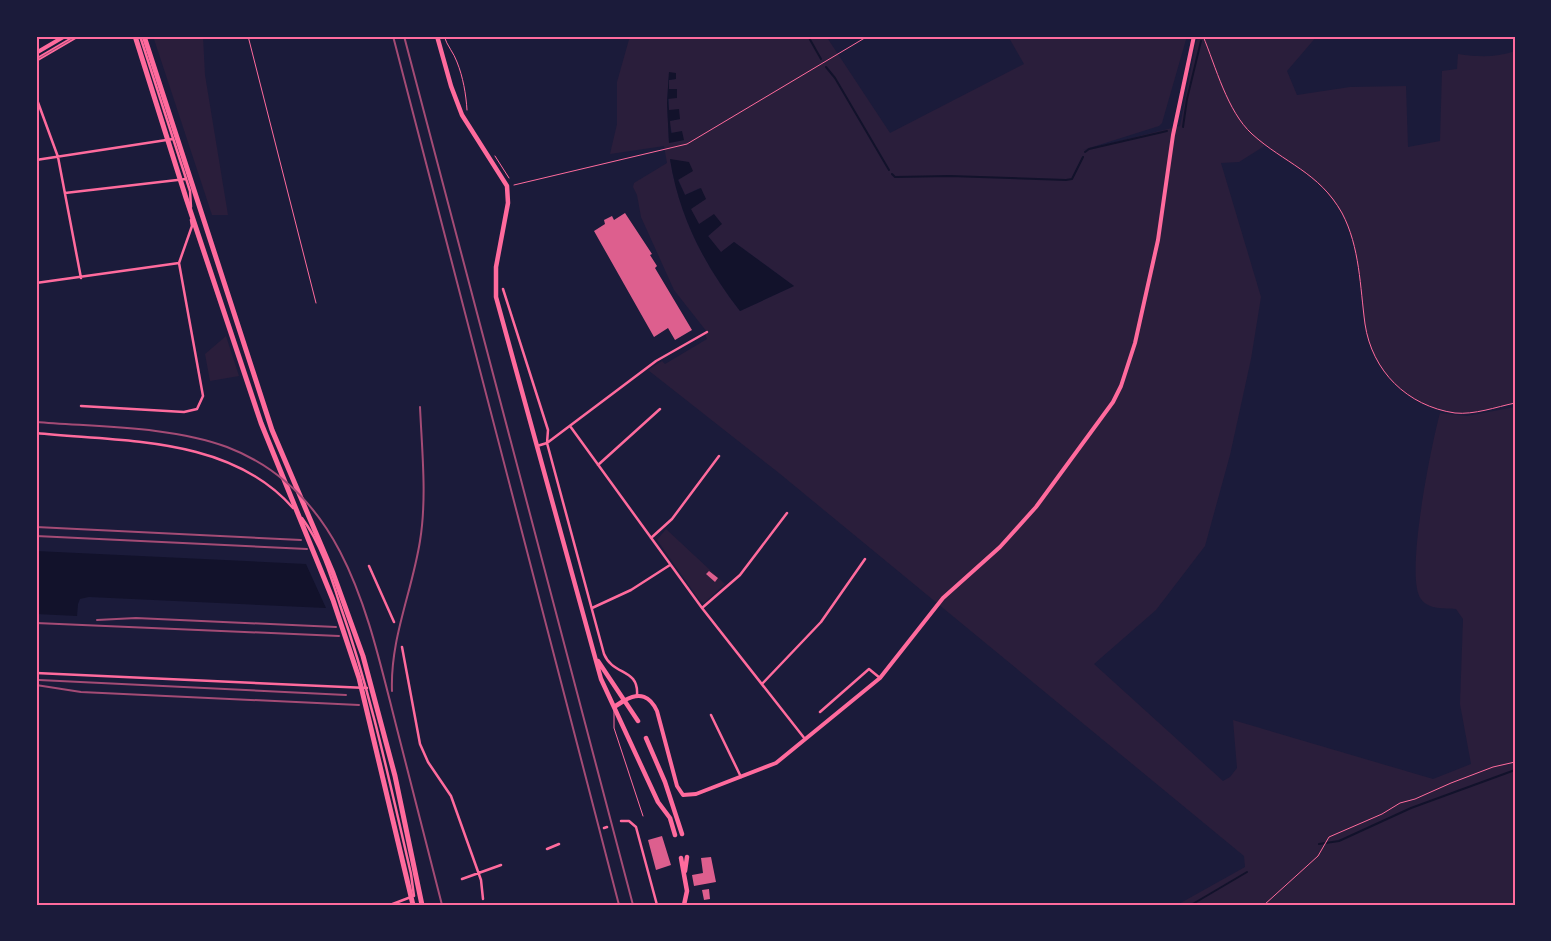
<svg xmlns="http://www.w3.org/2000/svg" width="1551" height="941" viewBox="0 0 1551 941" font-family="'Varela Round',sans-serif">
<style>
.green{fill:#2a1e3b;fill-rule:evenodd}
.water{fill:#12122b}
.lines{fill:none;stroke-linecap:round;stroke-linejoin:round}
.stream{stroke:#12122b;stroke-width:2}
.building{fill:#dd5f8e}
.path{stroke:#ff6b9d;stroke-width:1}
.service{stroke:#ff6b9d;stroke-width:1}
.minor{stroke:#ff6b9d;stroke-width:2.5}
.tertiary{stroke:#ff6b9d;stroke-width:4}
.secondary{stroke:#ff6b9d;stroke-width:4}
.primary{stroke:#ff6b9d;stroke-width:4.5}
.motorway{stroke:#ff6b9d;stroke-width:5}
.tram{stroke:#a44b75;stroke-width:1}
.rail{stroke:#a44b75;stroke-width:2}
.neatline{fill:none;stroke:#ff6b9d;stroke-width:2}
</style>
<rect width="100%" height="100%" fill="#1b1b3a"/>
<path class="green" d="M153,36H203L205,75L228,215H212Z
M630,36H826L890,133L1024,64L1008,36H1187L1162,123L1159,126L1083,150L1180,126L1196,42L1199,36H1317L1287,71L1297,95L1350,87L1406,86L1408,147L1440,141L1442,71L1457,69L1458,54C1478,57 1495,58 1515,51V403C1496,407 1474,415 1455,413C1407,406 1372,371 1365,323C1360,286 1361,246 1341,213C1320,175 1297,170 1266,145L1239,162L1221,163L1261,297L1251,359L1230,455L1205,546L1156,610L1094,664L1223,781L1230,777L1237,768L1233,720L1433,779L1471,764L1460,704L1463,619L1456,609C1444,608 1429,610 1421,599C1404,578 1432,442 1440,413L1467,416L1515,407V905H1177L1245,867L1244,856L779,473L648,370L662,361L665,364L707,339L705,334L707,332L674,290L641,217L637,195L633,187L634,183L667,163L664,146L610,154L617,124V82ZM669,73H676L675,79L669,80V110L680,119L669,121L672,133L684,140L669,143L667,103ZM670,159L692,171L678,179L685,195L700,188L690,209L699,224H721L708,236L721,253L734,242L794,286L740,311C705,266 679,217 670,159Z
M226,336L239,376L210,381L205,354Z
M666,529L725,584L704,603L700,601L657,540Z"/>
<path class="water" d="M669,72L676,73V79L669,80V89H677V98L668,99L669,110L679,109L680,119L670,121L671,133L682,131L684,140L669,143L667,103Z
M670,159L689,162L693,171L678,180L685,195L701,188L706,199L691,209L699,224L714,214L722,224L708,236L721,252L734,242L794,286L740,311C705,266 679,217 670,159Z
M36,551L306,564L326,608L89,597L80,599L78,604L77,616L36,614Z"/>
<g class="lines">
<path class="stream" d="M808,36L821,59
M826,67L835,78L889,170
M1183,127L1187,99L1201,41
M1085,152L1089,149L1167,131
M892,174L895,177L950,176L1066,180L1072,179L1083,157
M1319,844L1339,841L1411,808L1515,770
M1191,905L1247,872"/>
</g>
<path class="building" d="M625,213L652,254L650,255L657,266L655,268L692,330L675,340L668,328L654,337L594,231L605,224L604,220L612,216L614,220Z
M709,571L718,578L715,582L706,574Z
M662,836L671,865L656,870L648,840Z
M711,857L716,882L694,886L692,875L703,873L701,858Z
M709,889L710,899L704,900L702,890Z"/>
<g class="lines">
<path class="path" d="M444,36C447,46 454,53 457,62C463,77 466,94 467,110
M1203,36C1216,67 1227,111 1252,134C1284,163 1319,172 1342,213C1360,247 1360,287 1365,324C1372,371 1407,406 1455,413C1474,415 1496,407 1515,403
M495,156L509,178
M514,185L687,144L868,36
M1264,905L1318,856L1329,837L1382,814L1400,803L1415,799L1451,783L1493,767L1515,762"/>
<path class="service" d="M248,36L316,303
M614,710V728L643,816"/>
<path class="minor" d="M140,36L190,191L191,207
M36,97L58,157L81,278
M36,160L173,139
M65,193L186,179
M36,283L179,263
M503,289L548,430L547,443L604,654C613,676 639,668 637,695
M81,406L184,412L197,409L203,396L179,263L192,226L191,220
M570,426L702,608L805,739
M36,433C123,442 230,436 293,508
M537,446L547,443L656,361L707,332
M598,465L660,409
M302,518C320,542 331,576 340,605C371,693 390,784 411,874L414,896
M651,538L672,519L719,456
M369,566L394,622
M592,608L631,590L670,565
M702,608L740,575L787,513
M402,647L420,744L428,762L451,796L481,880L483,899
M36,673L367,688
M762,684L821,622L865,559
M820,712L869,669L880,678
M711,715L741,777
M621,821H629L636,827L657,905
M604,828L607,827
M547,849L559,844
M462,879L501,865
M390,905L411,897"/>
<path class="tertiary" d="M625,700C640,692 650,696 657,711L677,786L683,795L696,794L776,763L880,678L943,598L1000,547L1036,507L1113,402L1121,386L1135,343L1158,240L1173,135L1194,36"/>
<path class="secondary" d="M36,53L65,36
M36,60L77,36"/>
<path class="primary" d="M437,36L451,86L462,115L507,186L508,203L496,267V297L601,679L658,802L670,818L675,835
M598,661L638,721
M614,707L625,700
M646,738L665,782L682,834
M681,858L687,891L684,905
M685,871L687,857"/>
<path class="motorway" d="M135,36L186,198L261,423L333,600L359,678L413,905
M144,36L272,430L333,573L363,656L395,776L422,905"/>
<path class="tram" d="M36,60L77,36"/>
<path class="rail" d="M393,36L619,905
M404,36L633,905
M36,422C96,427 171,426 227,447C345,492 368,616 396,725C411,785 427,845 442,905
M36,527L301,540
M36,536L307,549
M97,620L136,618L336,627
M36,623L339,636
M39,680L346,695
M36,685L81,692L359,705
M392,691C390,639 412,592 420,541C427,498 422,451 420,407"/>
</g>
<rect width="1551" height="941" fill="none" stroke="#1b1b3a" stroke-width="75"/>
<rect x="38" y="38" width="1476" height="866" class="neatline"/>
</svg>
